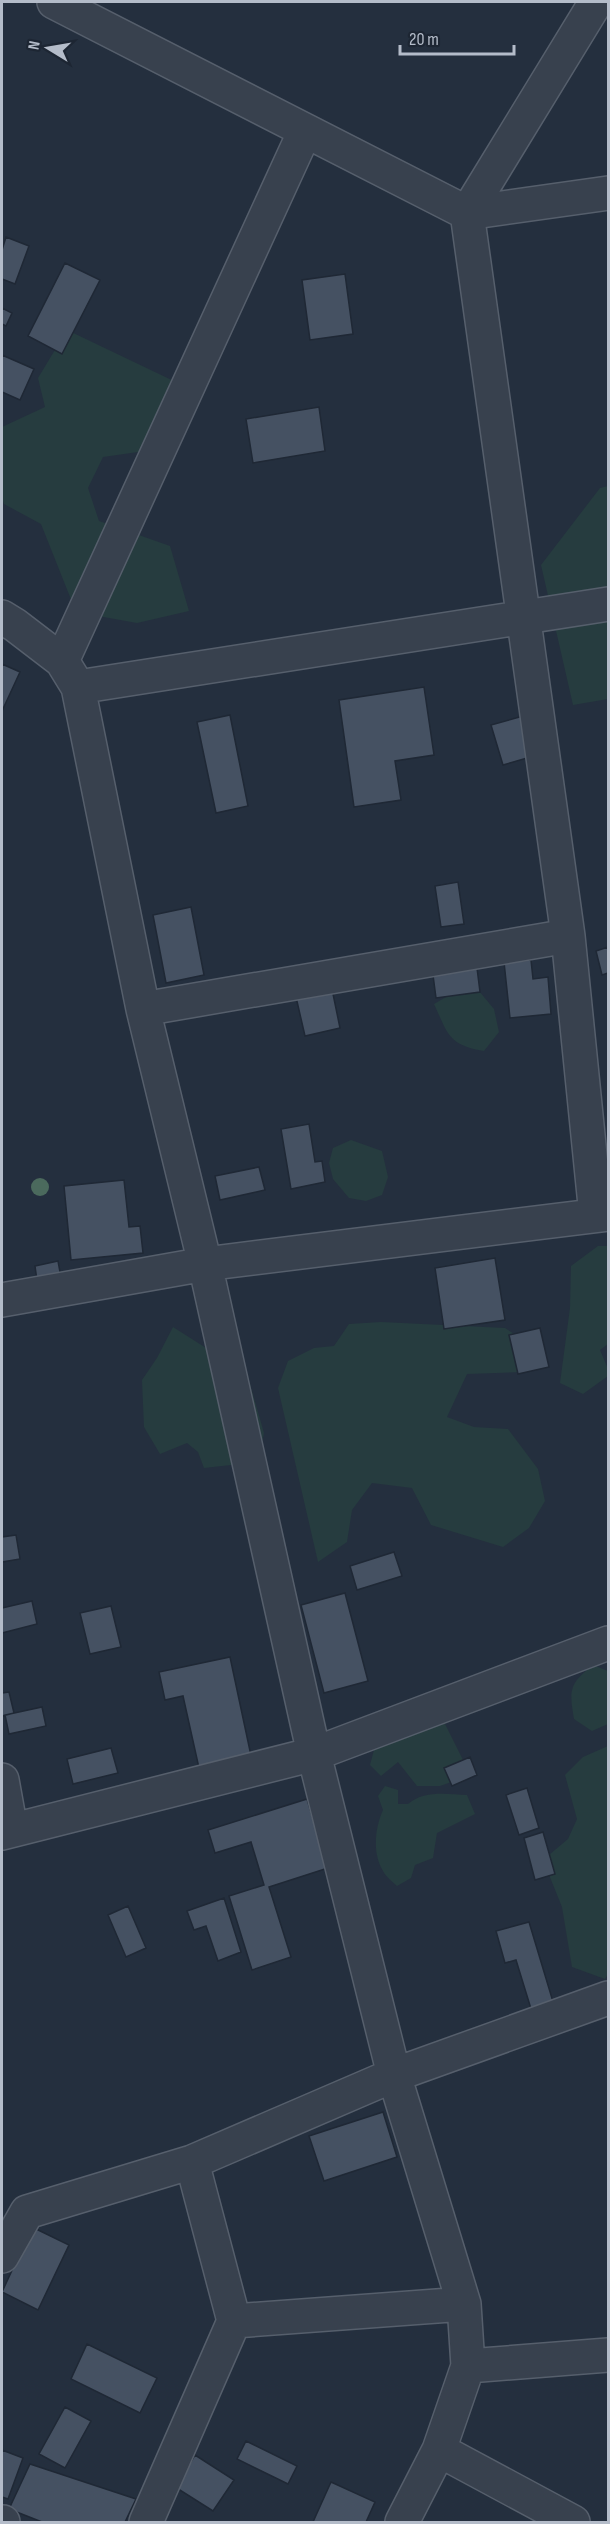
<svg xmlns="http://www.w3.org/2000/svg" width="610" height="2524" viewBox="0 0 610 2524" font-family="'Sofia Sans Condensed',sans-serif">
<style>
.green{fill:#263c3f}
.building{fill:#455162;stroke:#1f2835;stroke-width:1.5}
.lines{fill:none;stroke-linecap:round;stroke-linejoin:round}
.street-casing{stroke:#565f6c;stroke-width:36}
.street{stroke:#38414e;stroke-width:33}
.tree{fill:#4b6a5d}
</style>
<rect width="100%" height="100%" fill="#242f3e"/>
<path class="green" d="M67,330L180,384L170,435L138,452L103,457L88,488L99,521L170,546L189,611L137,623L76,612L41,524L4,504L2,498V427L45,407L38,378Z
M608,486V699L573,705L541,565L600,488Z
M479,991L494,1009L499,1032L484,1051C448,1045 448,1034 434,1004L453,993Z
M351,1140L382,1151L388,1177L382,1195L366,1201L349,1198L333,1179L329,1163L333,1148Z
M598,1246H608V1344L600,1350L608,1369V1376L583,1394L560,1383L570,1308L571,1266Z
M381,1322L505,1328L528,1343L523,1372L467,1374L447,1417L474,1427L508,1429L538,1469L545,1501L529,1528L503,1547L431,1525L412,1488L372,1483L352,1510L347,1542L318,1562L278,1388L288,1361L314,1348L334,1346L349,1324Z
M173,1327L247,1374L264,1433L258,1462L204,1468L198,1452L187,1443L160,1454L144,1427L142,1380L157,1358Z
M593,1665L608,1671V1724L592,1731L574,1719C569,1690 569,1684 593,1665Z
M444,1722L465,1764L460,1779L440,1786H417L398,1762L381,1776L370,1765L379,1731Z
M608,1746V1974L605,1979L572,1967L562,1907L543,1860L568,1839L577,1819L565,1775L583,1757Z
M385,1786L398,1790V1804H408C424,1790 447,1794 467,1795L475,1814L437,1833L433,1858L415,1865L411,1878L397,1886C392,1881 386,1877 383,1871C372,1853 375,1828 383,1810L378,1796Z"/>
<path class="building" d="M6,237L29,246L15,284L2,279V250Z
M65,263L100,280L62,354L28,336Z
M345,274L353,334L310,340L302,280Z
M2,308L12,313L6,326L2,324Z
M2,355L34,369L20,400L2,392Z
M319,407L325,451L253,463L246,419Z
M2,664L20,672L2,711Z
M424,687L434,755L395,761L401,800L354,807L339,700Z
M230,715L248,806L216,813L197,722Z
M523,716L534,756L503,765L491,725Z
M458,882L464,924L441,927L435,886Z
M191,907L204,975L166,983L153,915Z
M608,947V973L602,975L596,951Z
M531,960L533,979L548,977L551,1014L510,1018L504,962Z
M477,968L480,992L436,998L433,975Z
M332,989L340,1028L305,1036L296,997Z
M309,1124L315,1162L322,1161L325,1182L291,1189L281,1129Z
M259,1167L265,1190L220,1200L215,1176Z
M124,1180L129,1227L140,1226L143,1253L71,1260L64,1186Z
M495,1258L505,1320L444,1329L435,1268Z
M58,1261L62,1283L38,1288L35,1266Z
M540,1328L549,1367L518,1374L509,1335Z
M16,1535L20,1559L2,1562V1537Z
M394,1552L402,1576L357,1590L350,1566Z
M345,1593L368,1681L324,1693L301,1605Z
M32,1601L37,1624L2,1633V1608Z
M111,1606L121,1647L90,1654L80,1613Z
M230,1657L253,1765L201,1777L183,1696L165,1700L159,1672Z
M9,1692L14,1713L2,1716V1693Z
M42,1707L46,1726L9,1734L5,1715Z
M111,1748L118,1773L73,1784L67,1759Z
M470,1757L477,1775L452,1786L444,1768Z
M527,1788L539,1828L519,1835L506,1795Z
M307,1799L328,1868L269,1887L291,1957L252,1970L229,1896L264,1885L251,1842L215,1853L208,1830Z
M543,1832L555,1874L535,1880L524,1838Z
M224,1898L241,1952L218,1961L206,1926L194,1930L187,1911Z
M128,1906L146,1948L126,1957L108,1915Z
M529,1922L554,2005L532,2012L516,1960L505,1963L496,1931Z
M383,2112L397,2157L324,2181L309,2136Z
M32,2227L69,2245L38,2310L2,2292Z
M87,2344L157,2378L140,2413L71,2379Z
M65,2407L91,2421L65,2468L39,2454Z
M246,2441L297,2466L288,2484L237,2459Z
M2,2450L23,2458L8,2499L2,2497Z
M195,2455L234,2480L213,2511L175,2487Z
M30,2464L136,2499L125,2522H42L9,2509Z
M331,2482L375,2502L366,2522H313Z"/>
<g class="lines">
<defs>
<path id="street" d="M54,2L467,213L608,193
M596,2L467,213L568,936L596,1215
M2,617L15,625L62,661L78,687L143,1009L205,1264L314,1754L394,2075L464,2304L468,2366L439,2450L402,2522
M62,661L305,131
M78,687L608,604
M143,1009L568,936
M2,1300L205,1264L608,1214
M2,1780L11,1830
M2,1833L314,1754L608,1643
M2,2256L27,2212L192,2162L394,2075L608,1998
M234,2321L464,2304
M468,2366L608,2355
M439,2450L573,2522
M2,2522H3
M146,2522L234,2321L192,2162"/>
</defs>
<use href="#street" class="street-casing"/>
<use href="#street" class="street"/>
</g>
<circle class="tree" cx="40" cy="1187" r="9"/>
<rect width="610" height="2524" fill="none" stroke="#b4bcc9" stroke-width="6"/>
<g transform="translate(48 48) rotate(281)" stroke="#1d2633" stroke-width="4.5" paint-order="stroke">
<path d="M0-4.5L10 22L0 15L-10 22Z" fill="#b4bcc9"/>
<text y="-9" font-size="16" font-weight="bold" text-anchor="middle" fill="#b4bcc9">N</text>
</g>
<path d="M400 45v9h114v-9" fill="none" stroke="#b4bcc9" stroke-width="3"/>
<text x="409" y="45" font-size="18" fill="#b4bcc9" stroke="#1d2633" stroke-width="4.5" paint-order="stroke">20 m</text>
</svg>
